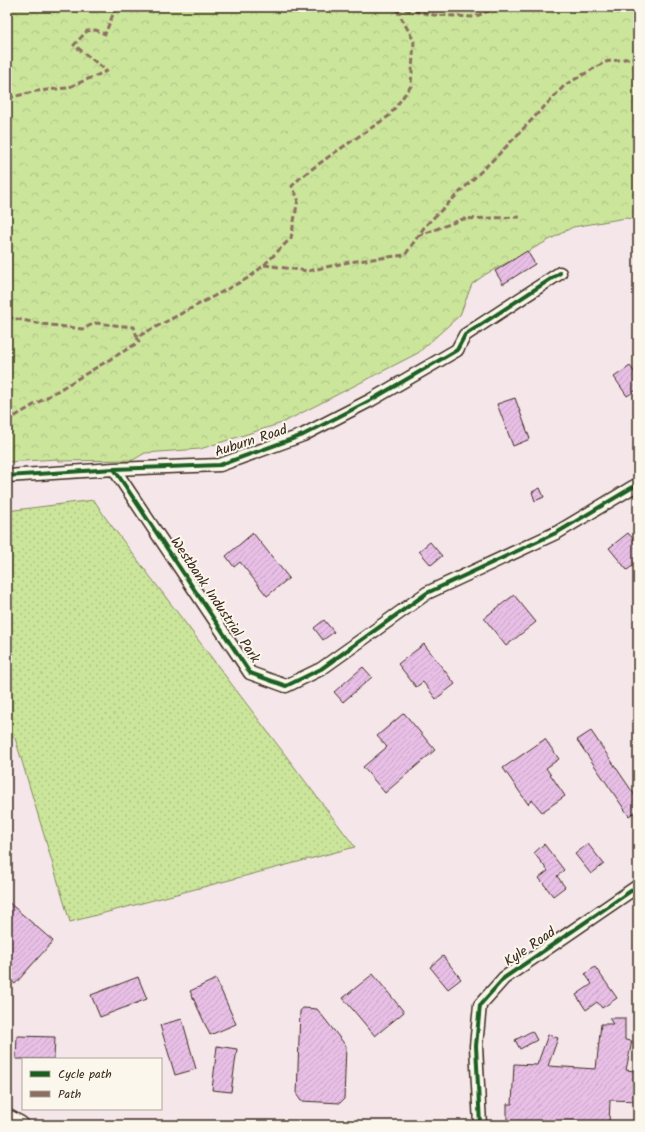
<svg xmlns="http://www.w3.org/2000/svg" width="645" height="1132" viewBox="0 0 645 1132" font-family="Kalam,sans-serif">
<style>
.forest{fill:url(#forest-crowns);stroke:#83885c}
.park{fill:url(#park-dots);stroke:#83885c}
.building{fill:url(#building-hatch);stroke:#3b2a1e}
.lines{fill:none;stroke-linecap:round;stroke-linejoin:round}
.street-casing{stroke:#3b2a1e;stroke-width:15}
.secondary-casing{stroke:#3b2a1e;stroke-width:20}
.street{stroke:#fbf7ec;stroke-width:12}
.secondary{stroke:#fbf7ec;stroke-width:17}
.quiet{stroke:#8d6e63;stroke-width:3;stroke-dasharray:6 3;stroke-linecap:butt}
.cycleway-casing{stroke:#fbf7ec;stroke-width:6}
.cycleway{stroke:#1b5e20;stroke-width:4}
.labels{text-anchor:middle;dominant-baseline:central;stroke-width:4;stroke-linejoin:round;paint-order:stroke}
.street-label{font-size:14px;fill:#3b2a1e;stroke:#fbf7ec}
</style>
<defs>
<pattern id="forest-crowns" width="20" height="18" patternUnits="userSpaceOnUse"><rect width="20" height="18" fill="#cbe59b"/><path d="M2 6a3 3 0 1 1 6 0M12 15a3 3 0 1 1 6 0" fill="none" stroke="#afc585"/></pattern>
<pattern id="park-dots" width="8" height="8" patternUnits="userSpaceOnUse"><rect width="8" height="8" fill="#cbe59b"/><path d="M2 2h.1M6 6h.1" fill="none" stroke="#afc585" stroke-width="1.8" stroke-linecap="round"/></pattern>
<pattern id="building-hatch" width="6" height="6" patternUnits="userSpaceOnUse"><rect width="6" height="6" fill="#e8bfe6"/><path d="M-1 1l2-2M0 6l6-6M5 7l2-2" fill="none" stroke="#c8a4c5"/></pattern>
</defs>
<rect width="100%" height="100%" fill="#f5e6ea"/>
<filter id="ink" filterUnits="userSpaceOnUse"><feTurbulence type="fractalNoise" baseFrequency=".025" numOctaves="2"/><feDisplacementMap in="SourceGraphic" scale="8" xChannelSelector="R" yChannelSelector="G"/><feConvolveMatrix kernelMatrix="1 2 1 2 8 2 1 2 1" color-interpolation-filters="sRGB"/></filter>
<g filter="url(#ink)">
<path class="forest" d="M7,7H638V220L626,218L573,227L486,274L472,284L460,315L418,353L282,423L200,449L145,453L133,460L59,461L58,459L7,462Z"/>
<path class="park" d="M94,500L105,517L355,847L70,922L15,738L7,732V511Z"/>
<path class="building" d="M527,251L535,264L503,284L495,271Z
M630,366L638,377V389L627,396L614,377Z
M515,398L530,439L513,446L497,404Z
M540,488L544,497L535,501L532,492Z
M253,533L289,578L267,596L240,562L234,567L226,556Z
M628,533L638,544V562L627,570L609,548Z
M430,542L442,556L431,565L419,551Z
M514,595L536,622L506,646L484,618Z
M324,620L334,632L323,640L314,628Z
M424,644L455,684L436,699L423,682L416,687L398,664Z
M363,667L372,677L343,702L334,692Z
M404,713L435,750L385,793L363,767L387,747L377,736Z
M591,731L638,800V810L629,816L577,740Z
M545,739L559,759L546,768L565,796L542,812L532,800L528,804L503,768Z
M544,844L564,870L557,876L565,887L553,896L539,878L548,871L534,853Z
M588,844L604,864L591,874L575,854Z
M7,901L53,941L15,984L7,977Z
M443,956L461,979L448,989L430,967Z
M595,967L617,998L602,1008L597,1002L586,1010L576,995L592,984L585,974Z
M373,974L404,1012L375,1036L343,998Z
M138,977L147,999L100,1017L91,995Z
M216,979L236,1024L210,1035L190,991Z
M303,1008L317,1009L346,1046L344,1099L340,1103L301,1101L297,1095L300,1011Z
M609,1018H625V1040L632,1041L626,1070L635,1071L634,1086H638V1101L610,1100L609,1125H507V1104H512L514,1064L537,1065L548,1035L558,1038L548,1066L596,1069L601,1024H613Z
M182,1019L196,1069L175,1075L160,1025Z
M532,1031L537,1040L520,1049L515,1040Z
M17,1036L55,1037L54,1059H16Z
M217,1046L237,1049L231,1092L212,1090Z"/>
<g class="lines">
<defs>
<path id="street" d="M114,469L250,673L286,686L321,669L427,593L558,532L638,484
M7,476L114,469L220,465L303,435L371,400L457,350L465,335L560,273
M480,1125L476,1046L480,1005L504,978L638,886"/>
<path id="secondary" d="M7,1118L20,1125"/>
</defs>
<use href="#street" class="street-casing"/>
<use href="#secondary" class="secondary-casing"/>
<use href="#street" class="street"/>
<use href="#secondary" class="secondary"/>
<path class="quiet" d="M605,7L638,13
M396,8L434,15L474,17L498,7
M8,98L37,91L67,88L107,71L74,45L87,31L96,30L105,34L116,7
M418,236L463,219L520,217
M264,265L308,271L349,262L405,255L425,226L501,152L565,85L605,62L638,57
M7,317L42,324L83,329L95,323L134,327L137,337
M7,421L139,342L137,337L250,277L264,265L291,238L298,199L292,186L301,177L331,155L389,116L411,86L414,41L396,8L391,7"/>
<defs>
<path id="cycleway" d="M114,469L250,673L286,686L321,669L427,593L558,532L638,484
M7,476L114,469L220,465L303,435L371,400L457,350L465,335L560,273
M480,1125L476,1046L480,1005L504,978L638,886"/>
</defs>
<use href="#cycleway" class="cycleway-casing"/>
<use href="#cycleway" class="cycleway"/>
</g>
</g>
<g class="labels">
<g class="street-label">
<text transform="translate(251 441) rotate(-18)">Auburn Road</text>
<text transform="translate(215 600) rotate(56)">Westbank Industrial Park</text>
<text transform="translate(530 947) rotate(-34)">Kyle Road</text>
</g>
</g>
<rect width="645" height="1132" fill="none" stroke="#fbf7ec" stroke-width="24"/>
<rect x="12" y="12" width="621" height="1108" fill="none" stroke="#3b2a1e" stroke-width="1.5" filter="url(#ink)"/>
<rect x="22" y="1058" width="140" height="52" fill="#fbf7ec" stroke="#aea59a"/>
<rect x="30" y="1071" width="20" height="6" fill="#1b5e20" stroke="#aea59a"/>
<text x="58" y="1078" font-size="12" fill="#3b2a1e">Cycle path</text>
<rect x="30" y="1091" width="20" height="6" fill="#8d6e63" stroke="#aea59a"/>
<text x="58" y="1098" font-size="12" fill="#3b2a1e">Path</text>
</svg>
